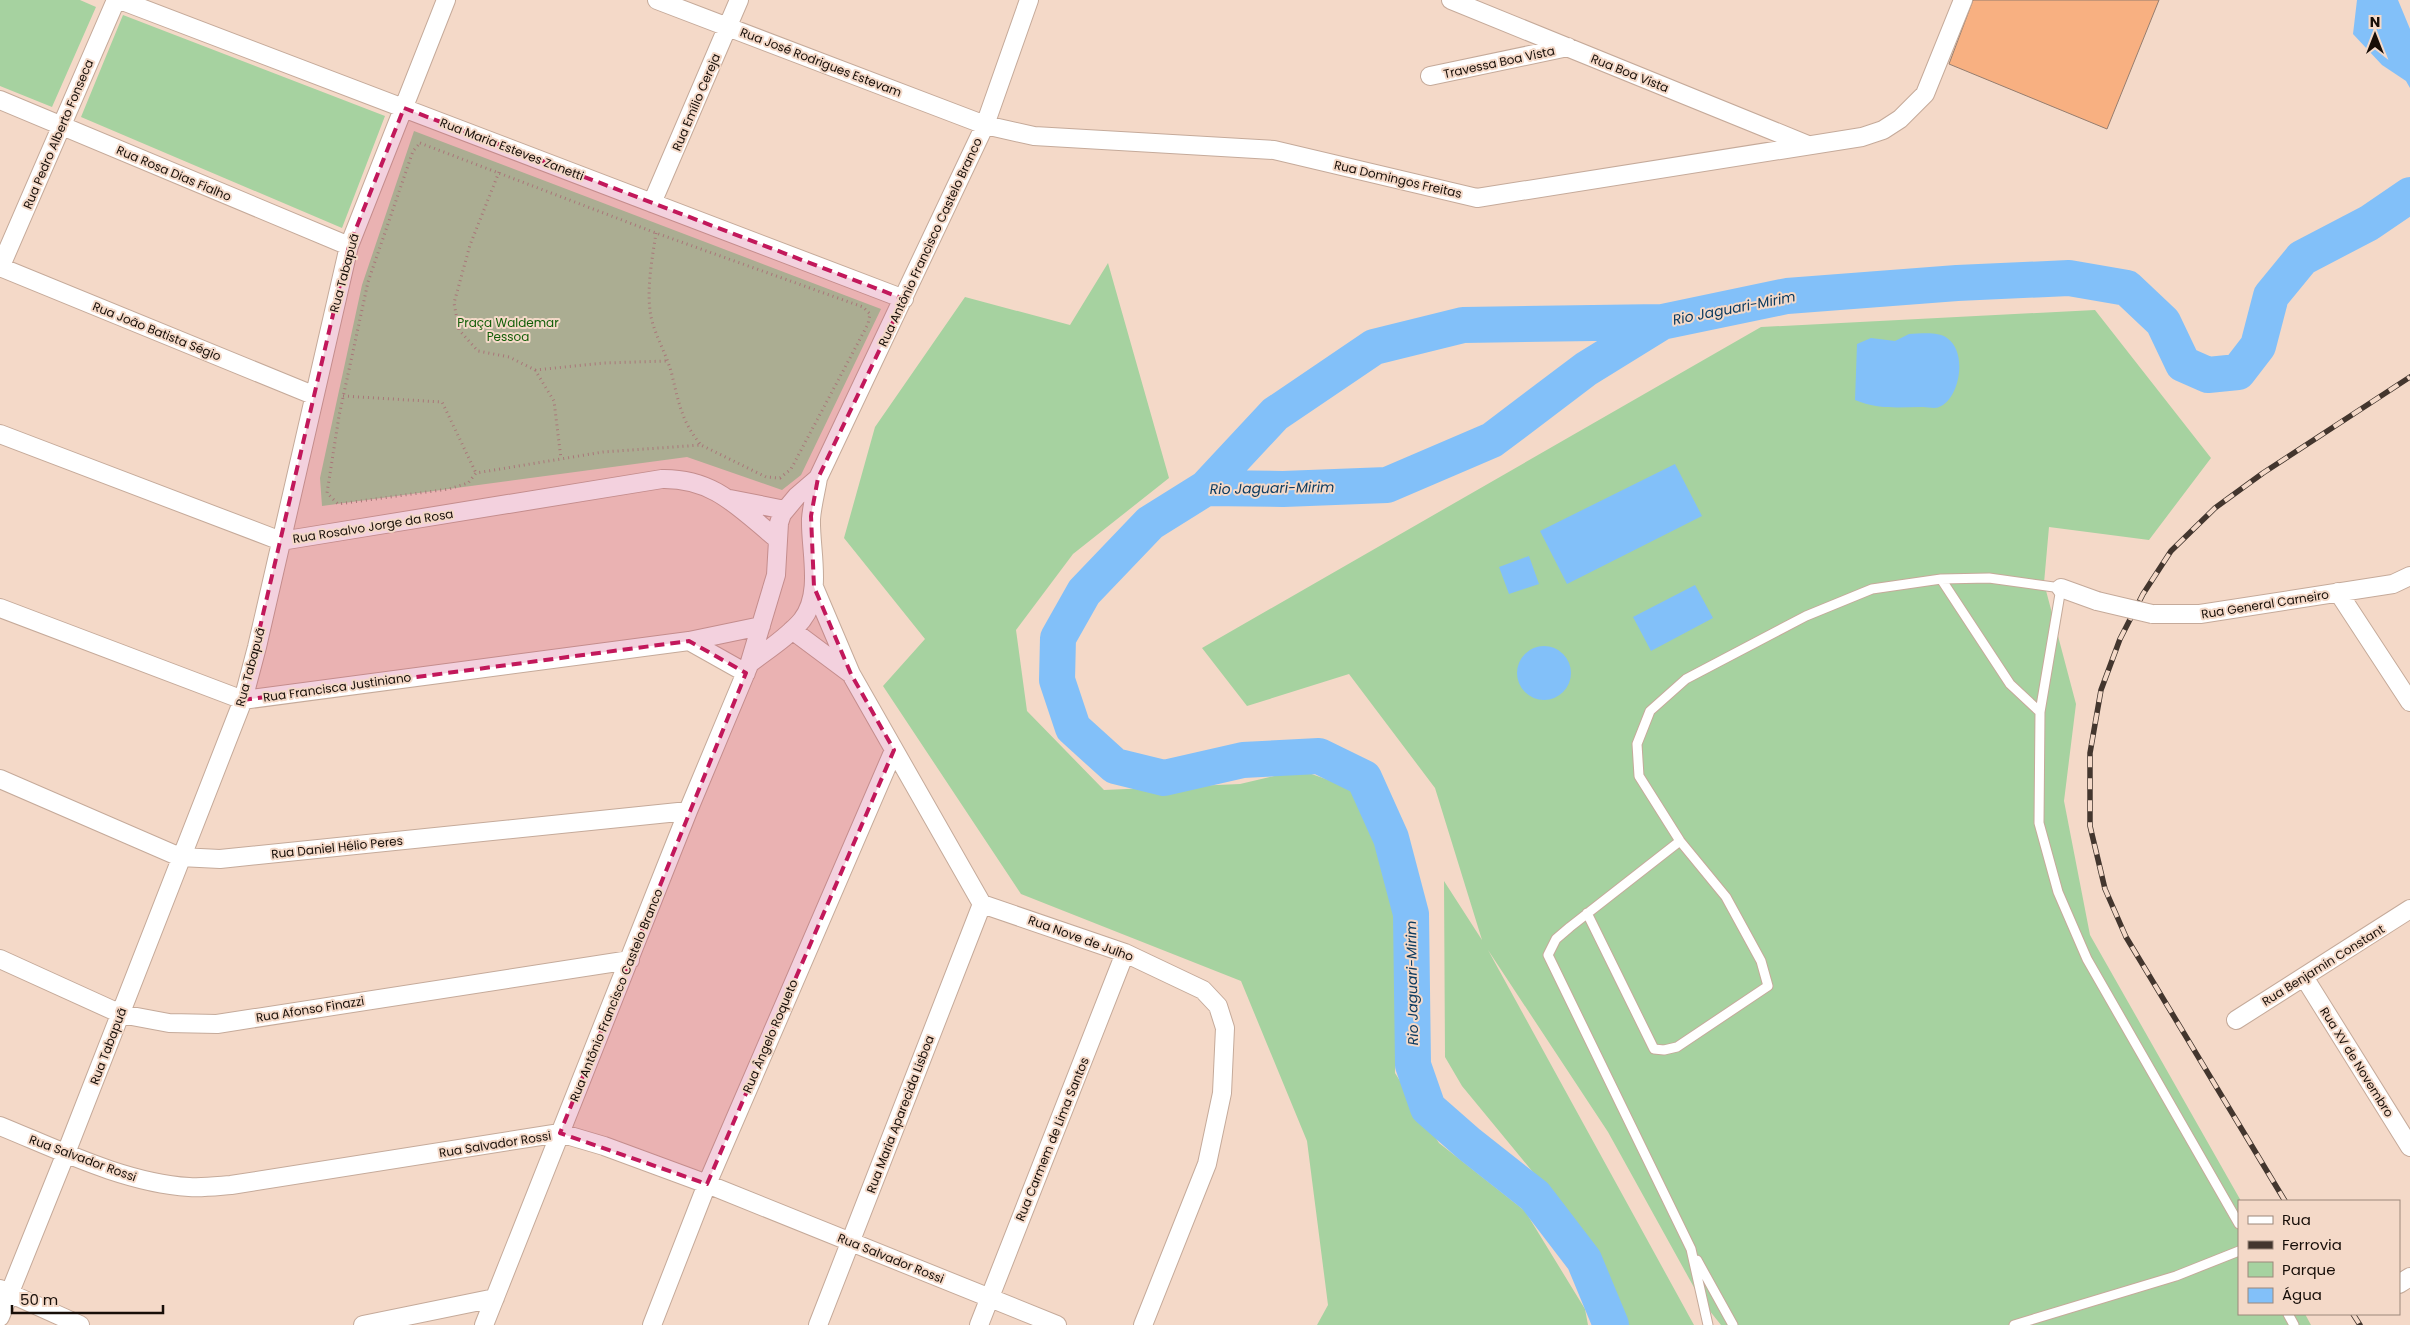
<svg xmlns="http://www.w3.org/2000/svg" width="2410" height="1325" viewBox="0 0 2410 1325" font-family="Poppins,sans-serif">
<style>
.green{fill:#a6d2a0}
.water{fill:#82c0f9}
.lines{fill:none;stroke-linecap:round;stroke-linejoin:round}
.river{stroke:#82c0f9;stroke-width:36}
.building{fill:#f8b081;stroke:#967d6e}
.lane-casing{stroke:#c5aa9a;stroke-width:11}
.street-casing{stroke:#c5aa9a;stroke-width:20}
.path{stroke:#a28e81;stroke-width:3;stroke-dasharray:1 4;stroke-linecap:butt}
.lane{stroke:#fff;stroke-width:9}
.street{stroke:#fff;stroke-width:18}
.rail-casing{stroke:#43362e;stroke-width:5.5}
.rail{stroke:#f4d9c8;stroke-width:4;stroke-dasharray:11;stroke-linecap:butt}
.street-bridge-casing{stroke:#c5aa9a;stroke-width:20;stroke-linecap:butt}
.street-bridge{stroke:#fff;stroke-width:18}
.marked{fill:#c2185b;fill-opacity:0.2;stroke:#c2185b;stroke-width:4;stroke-dasharray:10 6;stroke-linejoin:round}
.labels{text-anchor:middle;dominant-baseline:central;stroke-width:4;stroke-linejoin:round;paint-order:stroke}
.street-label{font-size:12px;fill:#170e08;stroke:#f4d9c8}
.park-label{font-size:12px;fill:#115d07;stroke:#f4d9c8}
.water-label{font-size:14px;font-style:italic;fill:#0c3b60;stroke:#f4d9c8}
</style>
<rect width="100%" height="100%" fill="#f4d9c8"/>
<path class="green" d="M0,0H80L96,7L52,107L0,86Z
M123,15L385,116L342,228L81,117Z
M414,131L881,309L801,475L782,490L687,457L322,506L320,478L362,285Z
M1108,263L1169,478L1073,554L1016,630L1027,711L1104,790L1240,784L1300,770L1360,791L1396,901L1395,1073L1439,1143L1525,1211L1585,1309L1588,1325H1317L1328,1305L1307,1141L1241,981L1021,894L883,686L925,639L844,538L875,427L965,297L1070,325Z
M2095,310L2211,458L2149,540L2049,527L2044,583L2076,704L2064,801L2090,935L2241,1201H2239V1314H2305L2311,1325H1721L1701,1300L1608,1132L1488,950L1694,1325H1622L1597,1250L1462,1086L1445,1057L1444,881L1482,940L1435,788L1349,674L1247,706L1202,648L1761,327Z"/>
<path class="water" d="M2357,0H2398L2410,29V88L2406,81L2382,65L2353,34Z
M1909,334C1920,334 1937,331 1947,338C1968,352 1960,399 1939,407C1935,409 1928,407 1923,407C1899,407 1878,410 1855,400L1857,344L1871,338L1895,341Z
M1675,464L1702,516L1567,584L1540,531Z
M1529,556L1539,584L1509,594L1499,567Z
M1695,585L1713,618L1651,651L1633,617Z
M1517 673a27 27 0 1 1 54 0a27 27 0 1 1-54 0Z"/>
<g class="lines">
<path class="river" d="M1206,488L1275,414L1374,347L1463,325L1662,322
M1611,1325L1584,1260L1535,1196L1469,1144L1428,1108L1413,1065L1411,914L1391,838L1364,778L1319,756L1243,760L1164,778L1115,766L1073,728L1057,680L1058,638L1084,592L1150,523L1206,488L1283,489L1387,485L1492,440L1586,369L1662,322L1787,296L1957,283L2069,278L2127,288L2163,322L2183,364L2208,375L2238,372L2258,346L2271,296L2302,258L2369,223L2410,195"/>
</g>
<path class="building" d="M1973,0H2159L2107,129L1949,64Z"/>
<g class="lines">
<defs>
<path id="lane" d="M1941,579L2010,684L2040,712
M1680,841L1570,927L1556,939L1548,955L1691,1249L1708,1325
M1587,913L1654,1049L1664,1050L1677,1047L1768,986L1761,961L1726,897L1680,841L1639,776L1637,744L1650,711L1686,679L1806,616L1872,589L1941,579L1989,578L2061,588L2040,712L2039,823L2058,892L2087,959L2239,1224
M1697,1260L1733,1325
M2288,1314L2294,1325
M2014,1325L2176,1276L2239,1251"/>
<path id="street" d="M120,0L904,299
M657,0L985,125L1034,136L1274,150L1477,198L1862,137L1883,130L1900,119L1925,94L1963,0
M1451,0L1808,145
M1430,76L1568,47
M0,100L349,246
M652,203L739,0
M0,267L313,395
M0,268L116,0
M0,434L281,541L662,479C714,478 739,508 777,539
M730,499L785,510
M814,587L851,674L982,904L1125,953L1203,990L1218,1006L1225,1028L1222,1093L1207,1164L1143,1325
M2061,588L2097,601
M2338,592L2410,702
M0,608L243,700L689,641L761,626
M2152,614H2200L2393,584L2410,576
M792,630L851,674
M689,641L746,673
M749,664C767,650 788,637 802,620C823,593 810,550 811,519C812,505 816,491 818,478L985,125L1029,0
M0,779L180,857L220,859L688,811
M0,959L121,1014L169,1023L217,1024L630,960
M2304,977L2410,1147
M2236,1020L2410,909
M0,1126C59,1150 125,1183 189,1187C203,1188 218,1186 231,1185L560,1133L604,1146L707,1184L1057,1325
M2399,1284L2410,1277
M0,1289L80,1325
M0,1317L66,1153L243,700L257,647L349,246L446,0
M363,1325L495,1298
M484,1325L688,811L749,665L776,575L779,523L782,514L797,496L818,478
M652,1325L707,1184L894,750
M818,1325L982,904
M979,1325L1125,953"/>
</defs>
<use href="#lane" class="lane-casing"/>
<use href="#street" class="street-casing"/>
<path class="path" d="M420,143L656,233L863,307L870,314L868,324L791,469L780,478L766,477L701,445L603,452L476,473L468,483L449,489L338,504L327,493L339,416L368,282L413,151Z
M499,172L470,245L454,303L459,330L478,351L509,357L535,370L554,401L561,459
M656,233C652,260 646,290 651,317C656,338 667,355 672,375C679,404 682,422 701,445
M535,370L604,363L667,361
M343,396L442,402L476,473"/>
<use href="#lane" class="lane"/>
<use href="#street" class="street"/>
<defs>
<path id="rail" d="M2285,1201L2126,937L2105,889L2090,826V753L2101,690L2120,639L2143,594L2171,551L2215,508L2263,473L2410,377
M2353,1314L2360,1325"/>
</defs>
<use href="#rail" class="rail-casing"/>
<use href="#rail" class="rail"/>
<defs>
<path id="street-bridge" d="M2097,601L2152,614"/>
</defs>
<use href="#street-bridge" class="street-bridge-casing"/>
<use href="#street-bridge" class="street-bridge"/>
</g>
<path class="marked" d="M404,108L904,299L818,478L811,516L814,587L851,674L894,750L707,1184L560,1133L746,673L689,641L243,700L349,246Z"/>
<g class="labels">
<g class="street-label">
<text transform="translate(821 62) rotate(21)">Rua José Rodrigues Estevam</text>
<text transform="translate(1499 62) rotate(-12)">Travessa Boa Vista</text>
<text transform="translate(1630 73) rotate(22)">Rua Boa Vista</text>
<text transform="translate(696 102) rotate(-67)">Rua Emílio Cereja</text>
<text transform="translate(58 134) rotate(-67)">Rua Pedro Alberto Fonseca</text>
<text transform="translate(512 149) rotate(21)">Rua Maria Esteves Zanetti</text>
<text transform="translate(174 173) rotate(23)">Rua Rosa Dias Fialho</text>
<text transform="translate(1398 179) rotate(13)">Rua Domingos Freitas</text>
<text transform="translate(930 242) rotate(-65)">Rua Antônio Francisco Castelo Branco</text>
<text transform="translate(344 273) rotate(-75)">Rua Tabapuã</text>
<text transform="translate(157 331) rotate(22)">Rua João Batista Ségio</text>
<text transform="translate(373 526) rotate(-9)">Rua Rosalvo Jorge da Rosa</text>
<text transform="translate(2265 604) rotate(-9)">Rua General Carneiro</text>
<text transform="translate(250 667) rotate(-75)">Rua Tabapuã</text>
<text transform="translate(337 687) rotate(-8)">Rua Francisca Justiniano</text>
<text transform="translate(337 847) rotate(-6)">Rua Daniel Hélio Peres</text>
<text transform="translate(1081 938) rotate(20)">Rua Nove de Julho</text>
<text transform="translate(2323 965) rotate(-32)">Rua Benjamin Constant</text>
<text transform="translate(616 995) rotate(-68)">Rua Antônio Francisco Castelo Branco</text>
<text transform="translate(310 1009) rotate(-9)">Rua Afonso Finazzi</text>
<text transform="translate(770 1036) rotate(-67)">Rua Ângelo Roqueto</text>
<text transform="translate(108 1046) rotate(-69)">Rua Tabapuã</text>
<text transform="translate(2357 1062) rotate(58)">Rua XV de Novembro</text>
<text transform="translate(900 1114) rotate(-69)">Rua Maria Aparecida Lisboa</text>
<text transform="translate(1052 1139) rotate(-68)">Rua Carmem de Lima Santos</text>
<text transform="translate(495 1144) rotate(-9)">Rua Salvador Rossi</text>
<text transform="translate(83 1158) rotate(20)">Rua Salvador Rossi</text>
<text transform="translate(891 1258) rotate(22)">Rua Salvador Rossi</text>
</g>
<g class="park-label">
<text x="508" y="322">Praça Waldemar<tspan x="508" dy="14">Pessoa</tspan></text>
</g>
<g class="water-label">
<text transform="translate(1734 308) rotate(-11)">Rio Jaguari-Mirim</text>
<text transform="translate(1272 488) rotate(-1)">Rio Jaguari-Mirim</text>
<text transform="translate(1412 983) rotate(-91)">Rio Jaguari-Mirim</text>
</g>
</g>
<rect x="2238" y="1200" width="162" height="115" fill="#f4d9c8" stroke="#9c887b"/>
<rect x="2248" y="1216" width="25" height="8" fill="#ffffff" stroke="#9c887b"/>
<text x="2282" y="1225" font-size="15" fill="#170e08">Rua</text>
<rect x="2248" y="1241" width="25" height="8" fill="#43362e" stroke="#9c887b"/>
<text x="2282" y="1250" font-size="15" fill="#170e08">Ferrovia</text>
<rect x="2248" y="1262" width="25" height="15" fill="#a6d2a0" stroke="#9c887b"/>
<text x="2282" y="1275" font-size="15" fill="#170e08">Parque</text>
<rect x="2248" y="1288" width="25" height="15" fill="#82c0f9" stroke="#9c887b"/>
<text x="2282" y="1300" font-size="15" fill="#170e08">Água</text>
<g transform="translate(2375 35)" stroke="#f4d9c8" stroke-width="4" paint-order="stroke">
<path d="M0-4L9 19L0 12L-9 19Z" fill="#170e08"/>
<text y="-8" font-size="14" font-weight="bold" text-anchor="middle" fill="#170e08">N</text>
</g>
<path d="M12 1305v8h151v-8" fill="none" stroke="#170e08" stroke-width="2.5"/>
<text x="20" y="1305" font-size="15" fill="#170e08" stroke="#f4d9c8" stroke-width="4" paint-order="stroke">50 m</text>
</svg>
